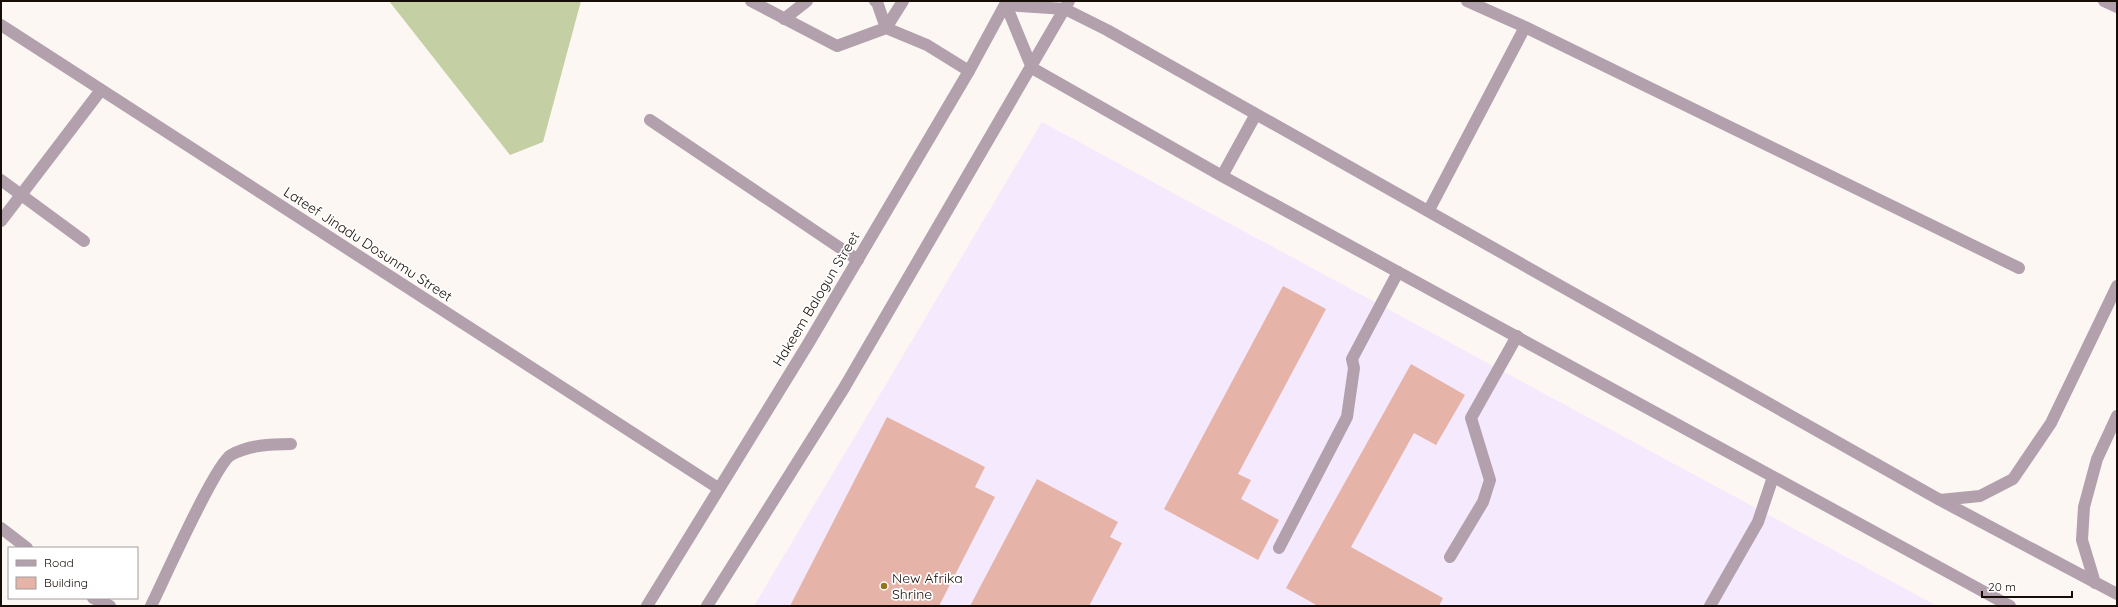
<svg xmlns="http://www.w3.org/2000/svg" width="2118" height="607" viewBox="0 0 2118 607" font-family="Quicksand,sans-serif">
<style>
.commercial{fill:#f5e9fd}
.forest{fill:#c4cfa3}
.building{fill:#e6b3a8}
.lines{fill:none;stroke-linecap:round;stroke-linejoin:round}
.service{stroke:#b2a0ad;stroke-width:12}
.minor{stroke:#b2a0ad;stroke-width:12}
.tertiary{stroke:#b2a0ad;stroke-width:12}
.poi-dot{fill:#93751c;stroke:#fff;stroke-width:1.5}
.labels{text-anchor:middle;dominant-baseline:central;stroke-width:3.5;stroke-linejoin:round;paint-order:stroke}
.street-label{font-size:14px;fill:#160d07;stroke:#fff}
.poi-label{font-size:14px;fill:#160d07;stroke:#fff;text-anchor:start}
</style>
<rect width="100%" height="100%" fill="#fcf7f3"/>
<path class="commercial" d="M1042,122L1937,606H754Z"/>
<path class="forest" d="M389,1H581L543,142L510,155Z"/>
<path class="building" d="M1283,286L1326,309L1238,474L1251,480L1241,499L1279,520L1258,560L1164,509Z
M1411,364L1465,395L1436,445L1414,433L1351,547L1443,598L1439,606H1318L1286,588Z
M887,417L985,467L975,487L995,497L939,606H790Z
M1037,479L1118,522L1110,537L1122,543L1089,606H970Z"/>
<g class="lines">
<path class="service" d="M751,1L837,46L886,28L927,45L969,71
M875,1L877,2L886,28L903,1
M784,19L807,1
M650,120L858,260
M1,180L84,241
M1,221L101,90
M1279,548L1347,417L1354,368L1352,359L1398,272
M1450,557L1483,502L1490,480L1471,418L1517,336
M151,606C163,582 215,464 231,455C250,445 270,444 291,444
M1710,606L1758,522L1773,477"/>
<path class="minor" d="M1467,1L1525,27L2019,268
M2104,1L2117,7
M1,25L718,488
M1429,210L1525,27
M1,528L27,548
M93,598L110,606"/>
<path class="tertiary" d="M1006,5L1065,9L1107,30L1940,500L2117,594
M1006,5L1032,68L1222,176L2010,606
M1222,176L1256,114
M1940,500L1980,496L2013,479L2051,423L2117,286
M2095,583L2082,540L2084,507L2097,459L2117,416
M647,606L808,344L969,71L1007,1
M707,606L844,388L1069,1"/>
</g>
<circle class="poi-dot" cx="884" cy="586" r="4"/>
<g class="labels">
<g class="street-label">
<text transform="translate(368 244) rotate(33)">Lateef Jinadu Dosunmu Street</text>
<text transform="translate(816 299) rotate(-59)">Hakeem Balogun Street</text>
</g>
<g class="poi-label">
<text x="892" y="578">New Afrika<tspan x="892" dy="16">Shrine</tspan></text>
</g>
</g>
<rect width="2118" height="607" fill="none" stroke="#160d07" stroke-width="4"/>
<rect x="8" y="547" width="130" height="52" fill="#ffffff" stroke="#a29e9c"/>
<rect x="16" y="560" width="20" height="6" fill="#b2a0ad" stroke="#a29e9c"/>
<text x="44" y="567" font-size="12" fill="#160d07">Road</text>
<rect x="16" y="577" width="20" height="12" fill="#e6b3a8" stroke="#a29e9c"/>
<text x="44" y="587" font-size="12" fill="#160d07">Building</text>
<path d="M1982 591v6h90v-6" fill="none" stroke="#160d07" stroke-width="2"/>
<text x="1988" y="591" font-size="12" fill="#160d07" stroke="#ffffff" stroke-width="3" paint-order="stroke">20 m</text>
</svg>
